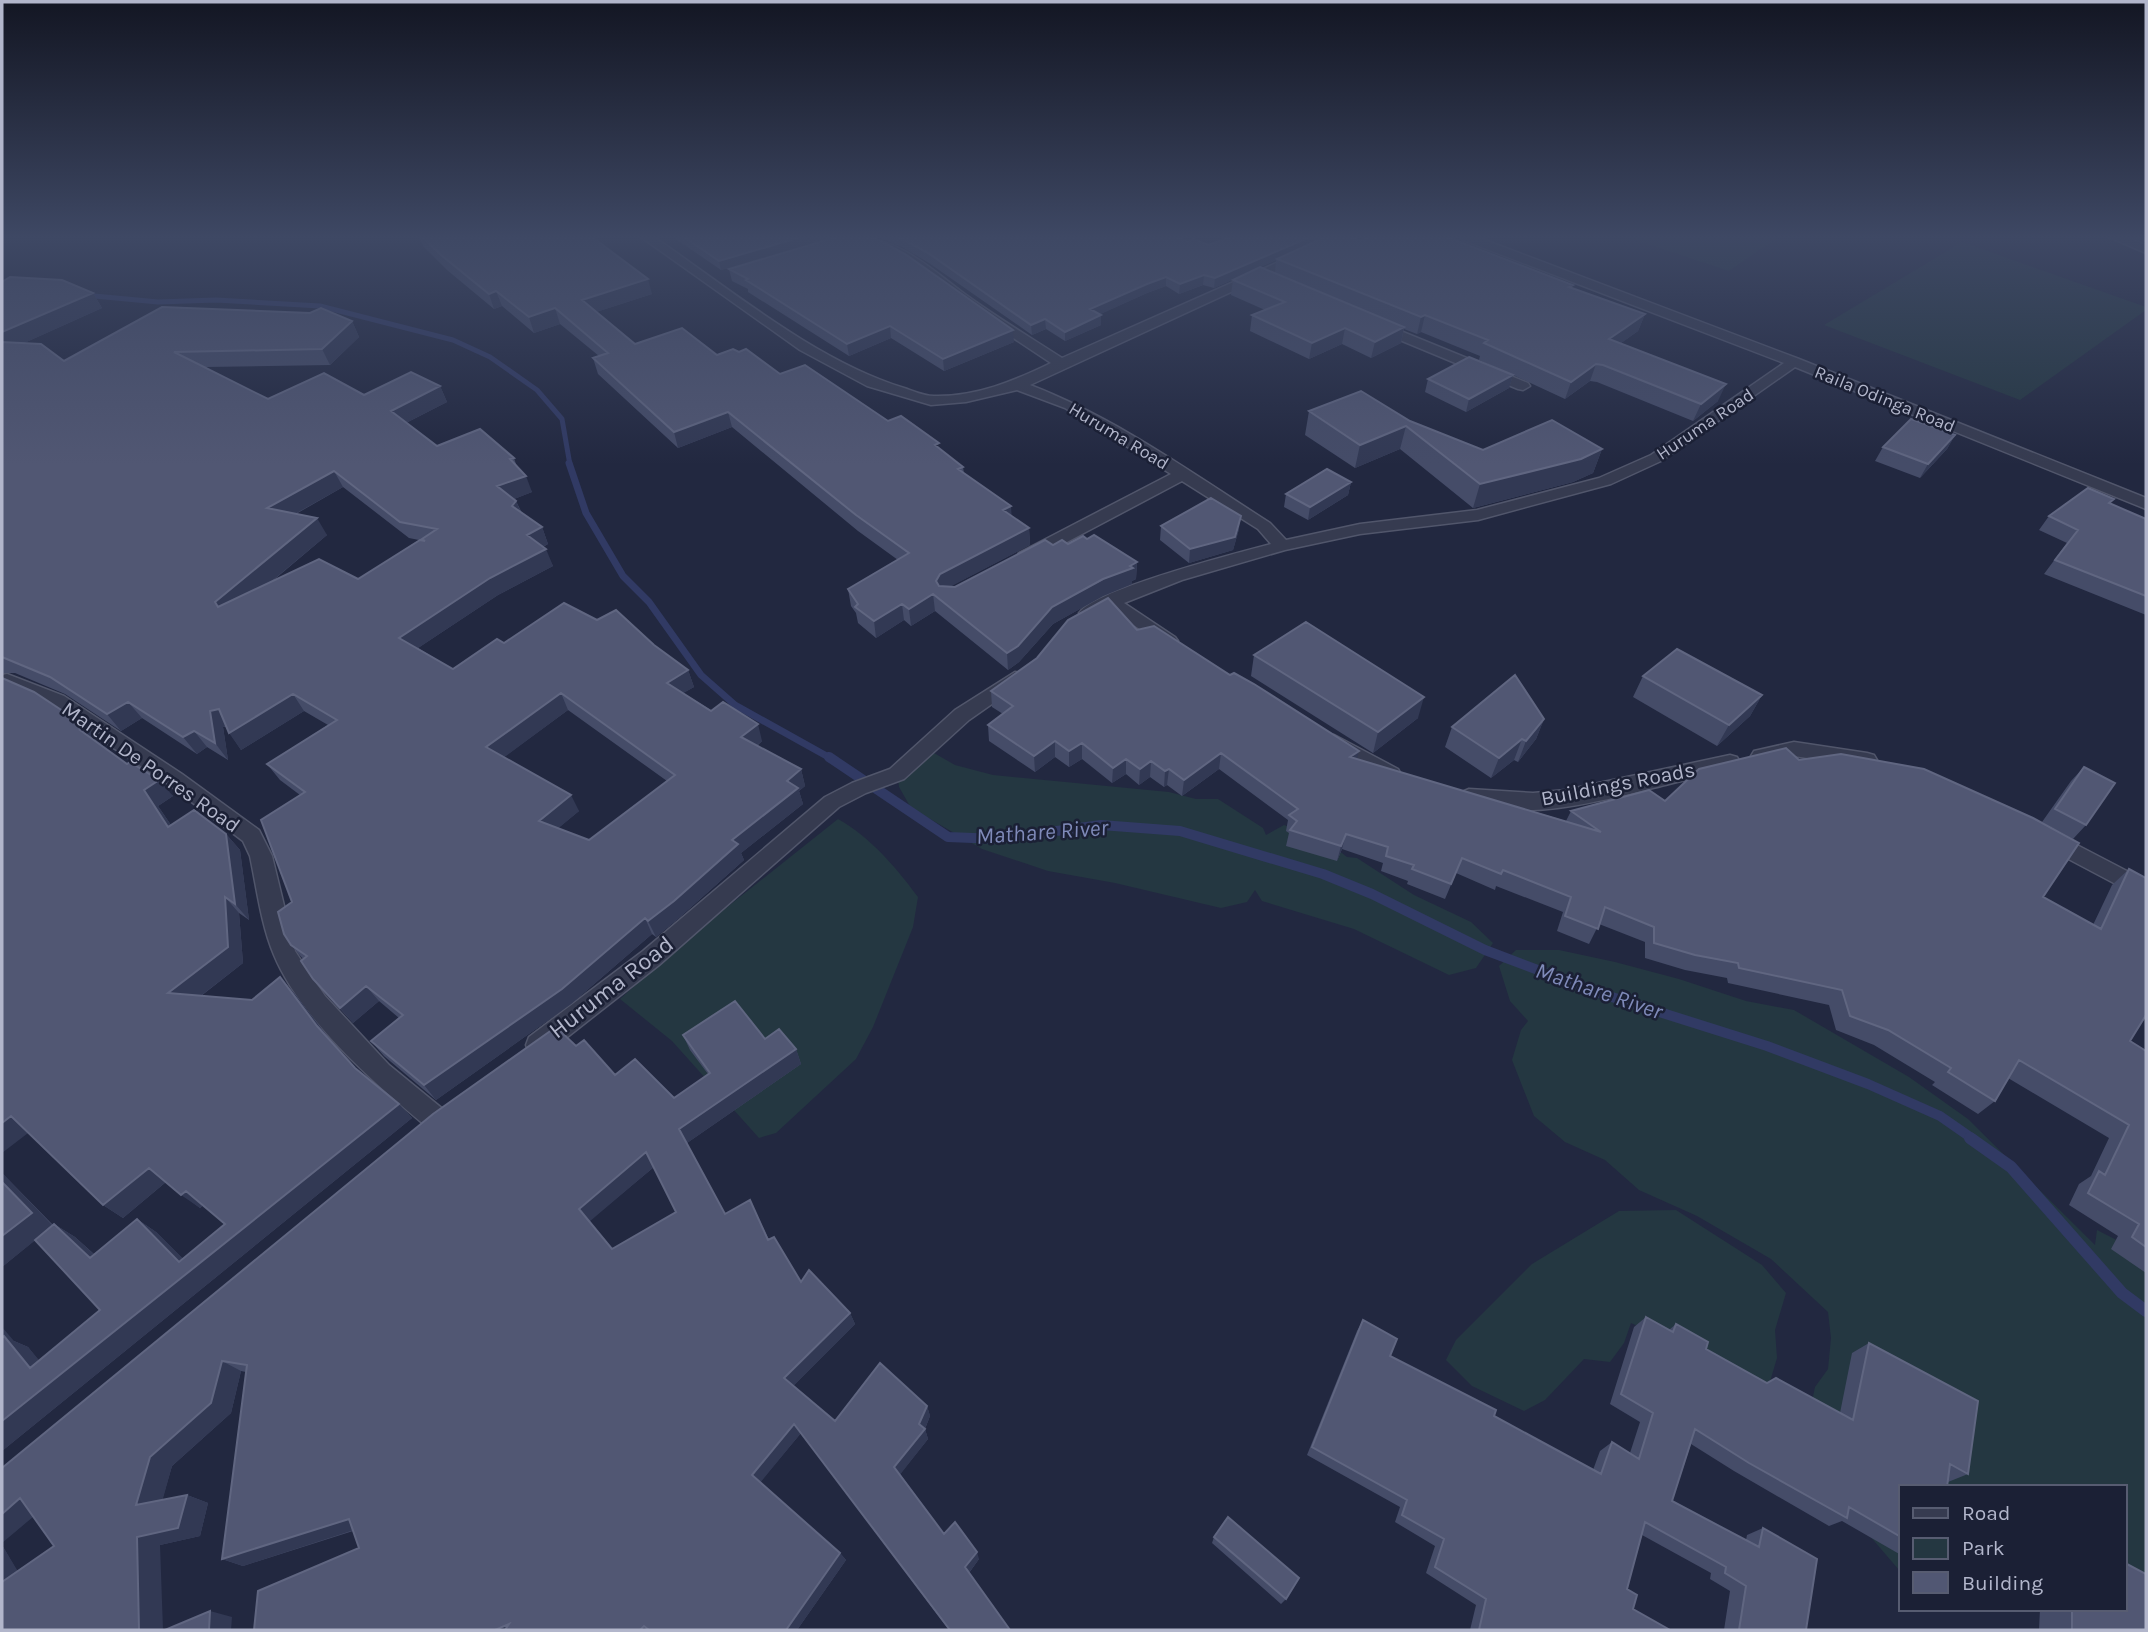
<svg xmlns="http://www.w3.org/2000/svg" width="2148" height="1632" viewBox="0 0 2148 1632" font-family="Karla,sans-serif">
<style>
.green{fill:#243741}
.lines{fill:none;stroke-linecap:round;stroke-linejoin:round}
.stream-far3{stroke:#313a64;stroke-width:5}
.stream-far2{stroke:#313a64;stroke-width:7}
.stream-far1{stroke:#313a64;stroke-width:10}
.stream{stroke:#313a64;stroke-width:12}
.minor-casing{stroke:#51566b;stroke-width:3}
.minor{fill:#363b50;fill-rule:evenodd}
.wall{fill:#454c68;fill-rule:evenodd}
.shaded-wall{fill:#323954}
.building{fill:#515773;stroke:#606681;stroke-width:2;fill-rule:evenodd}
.labels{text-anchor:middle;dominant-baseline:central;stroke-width:5;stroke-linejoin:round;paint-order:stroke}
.far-street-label{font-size:18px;fill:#b2b6cb;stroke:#1b2035}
.street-label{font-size:21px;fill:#b2b6cb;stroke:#1b2035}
.water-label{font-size:23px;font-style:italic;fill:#7f8ab9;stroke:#1b2035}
.near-street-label{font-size:24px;fill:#b2b6cb;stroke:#1b2035}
</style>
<rect width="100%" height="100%" fill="#222840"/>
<path class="green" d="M1626,237H1778L1729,271Z
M1962,242L2146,307V310L2020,400L1824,325Z
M912,753H934L955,765L993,775L1169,792L1196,799H1218L1263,828L1266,835L1284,825L1308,833L1329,843L1347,857L1357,858L1414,895L1471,922L1493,943L1476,968L1449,975L1354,929L1262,901L1255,890L1247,902L1221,908L1115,883L1048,871L982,849L911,808L899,787L896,761Z
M838,819C870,837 896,867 918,897L913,927L873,1027L856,1059L776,1133L759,1138L672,1041L620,999L682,943Z
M1516,950H1559L1615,962L1679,979L1746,1001L1794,1010L1909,1077L1968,1119L2095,1245L2097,1230L2146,1255V1589L2125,1577V1487H1901L1899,1570L1845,1507L1807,1425L1815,1387L1828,1369L1831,1338L1828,1312L1771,1259L1697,1216L1639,1190L1605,1160L1565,1142L1534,1116L1512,1060L1521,1030L1528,1021L1510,1001L1499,966Z
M1676,1210L1762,1265L1786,1293L1775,1330L1777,1358L1769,1385L1631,1323L1624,1343L1610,1362L1584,1359L1545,1400L1524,1411L1472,1386L1446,1360L1456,1340L1532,1264L1619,1211Z"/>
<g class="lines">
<path class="stream-far3" d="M84,295L158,302L216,300L320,306L453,340L490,357L537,390L562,419L570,465"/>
<path class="stream-far2" d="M569,463L586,513L623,576L649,602L701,675L735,705L832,759"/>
<path class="stream-far1" d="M829,757L948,837L998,839L1101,825L1180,831L1323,874L1372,894L1485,950L1596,992L1767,1046L1868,1084L1940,1116L1973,1139"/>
<path class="stream" d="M1970,1138L2011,1167L2122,1293L2146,1311"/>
<defs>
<path id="minor" d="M641,237H654C730,289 816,361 904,388C913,391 924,396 934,396C976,397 1014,381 1051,363L950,296L919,270L892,254L852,237C897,237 928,266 962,292C993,315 1028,336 1062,358L1335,237H1350L1030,385C1116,418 1192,473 1270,523L1286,540L1360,524L1477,510L1599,478L1651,455L1784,363L1463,240L1461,237H1477L1799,359L2146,498V509L1795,367L1661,461L1611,484L1478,520L1360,534L1285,550L1182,580L1124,603L1175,637L1178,641L1175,645L1169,647L1109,610L1088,619L1079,613C1096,589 1237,553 1271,544L1258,529L1182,481L1031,561H1019L1017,557L1019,553L1171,474L1065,408L1017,390L966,402L931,405L867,386L800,350Z
M2109,237H2125L2146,245V253Z
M1376,321L1528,383L1530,386L1523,390L1518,389L1371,328L1369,325Z
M1015,672L1022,673L1024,678L1022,683L969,720L904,779L866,793L839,807L659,965L547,1053L538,1056L529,1053L526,1045L529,1037L643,951L825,797L852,783L890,769L955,710Z
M7,674L64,696L182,774L259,830L272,856L295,951L311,976L325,996L389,1065L444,1110L448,1118L444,1126L435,1130L426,1126C374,1083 300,1018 274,955C261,924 257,889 250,856L243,841L168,784L50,706L7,687L2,688V675Z
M1334,735L1398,769L1401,774L1398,779L1391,781L1384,779L1327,747L1324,742L1327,737Z
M1794,742L1867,753L1874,755L1877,760L1874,765L1867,767L1794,756L1761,763L1754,761L1751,756L1754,751Z
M1730,755L1737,757L1740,762L1737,767C1715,774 1692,778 1669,784C1605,800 1527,823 1462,802L1459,797L1462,792L1469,789L1533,793L1566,790Z
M2050,831L2146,881V900L2042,845L2039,839L2042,833Z"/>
</defs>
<use href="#minor" class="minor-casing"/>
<use href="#minor" class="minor"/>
</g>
<path class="wall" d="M419,237H595L596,239L652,294L596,312L635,344L717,355L739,352L780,374L888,421L940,449L963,467L964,473L1011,506V516L1029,528L1030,545L949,587H955L1053,545L1068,544L1087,539L1137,562L1136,579L1132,581V584L1103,596L1053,624L1019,662L1008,670L935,611L911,626L904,620L876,638L858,623L856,613L851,606L848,589L898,560L858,531L732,427L678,448L598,374L593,358L599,356L560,324L534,333L502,306L494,309L447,270L423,246Z
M673,237H834L721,270Z
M877,237H1177L1188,242L1208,245L1230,237H1321V239L1360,241L1572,288L1645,314L1638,331L1621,343L1718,401L1693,421L1597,382L1590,381L1565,399L1513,375L1509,388L1466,412L1425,392L1428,379L1506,372L1479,360L1480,356L1421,332L1417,334L1404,329L1401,343L1371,358L1342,344L1309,359L1250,331L1252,315L1265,310L1231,295L1233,280L1260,267L1214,288L1203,285L1179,294L1166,286L1147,293L1100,314L1101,315V325L1065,341L1046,329L1032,335L929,263L902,247ZM1276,260L1275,274L1260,267Z
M2127,237H2146V242Z
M729,269L1014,342L944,371L891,338L849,356L748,292V289L732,281Z
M2,282L93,293L102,308L24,343L64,361L352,321L359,337L330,365L205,367L268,399L364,395L440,386L447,402L406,423L437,446L514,458L517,467L532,492L514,499L516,501L522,513L542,527L548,544L543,547L553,566L498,595L418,648L453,669L504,643L597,620L654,645L688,670L694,687L683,693L762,741L757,746L801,769L805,786L799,791L803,804L741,853L744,860L680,917L656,937L652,934L571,1004L436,1100L384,1056L371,1041L399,1018L379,1001L353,1023L313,979L303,959L291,945L292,902L300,795L280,780L267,764L328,725L304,711L241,750L226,727H223L228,760L207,747L197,754L142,718L121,731L65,694L15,673H2ZM343,487L409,538L419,540L358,579L269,584L327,535L296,514ZM568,710L667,781L589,840L558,828L579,811L504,757Z
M1309,411L1410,421L1483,450L1602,449L1593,473L1573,482L1473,508L1400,449L1355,468L1305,435Z
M1955,435L1947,449L1920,478L1875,461L1883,447Z
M1351,482L1348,495L1308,520L1284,507L1286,494Z
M2114,499L2110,504L2146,519V615L2044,574L2067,543L2039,530L2049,516Z
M1161,526L1239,529L1233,550L1189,563L1160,540Z
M1137,630L1357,759L1566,821L1571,811L1665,801L1799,760L2093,925L2112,885L2129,869L2146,878V1020L2144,1019L2130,1041L2146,1051V1273L2111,1249L2118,1236L2069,1205L2079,1184L2091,1176L2109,1138L2008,1078L1995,1101L1978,1114L1932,1085L1935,1082L1874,1045L1836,1030L1829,1005L1728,983L1727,978L1685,970L1645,958V942L1599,924L1589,944L1557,931L1563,912L1496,886L1495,890L1456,873L1445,899L1407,884L1408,881L1381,871L1383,863L1342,849L1337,861L1286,846L1289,833L1286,831L1288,820L1219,769L1182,796L1167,785L1164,787L1150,777L1139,785L1126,774L1112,783L1082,759L1069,767L1055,757L1035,772L989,741L988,725L1003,714L992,707L991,691Z
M1254,655L1418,718L1373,753L1251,676Z
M1643,676L1762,695L1750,716L1717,746L1633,697Z
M2,678L101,743L99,744L173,796L158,806L171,825L226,834L240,850L249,920L239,913L243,963L201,996L252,1000L294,993L331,1041L357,1070L399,1104L412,1118L2,1451L14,1341L28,1347L39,1361L100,1310L35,1240L2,1267V1173L53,1225L54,1224L75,1237L94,1254L137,1219L156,1232L183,1259L225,1224L203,1205L200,1208L166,1182L123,1218L103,1205Z
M1544,719L1536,739L1518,762L1514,760L1491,778L1445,747L1452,727Z
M2084,767L2086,825L2073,839L2042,822L2071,781Z
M683,1035L765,1039L796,1049L801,1064L687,1143L725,1214L750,1200L769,1240L801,1282L850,1313L855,1324L793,1386L835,1421L927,1406L930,1416L925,1429L928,1439L900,1474L944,1534L979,1559L969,1573L1010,1630H949L801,1433L760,1482L840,1553L846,1560L797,1630H254L359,1548L353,1531L243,1566L222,1559L246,1372L241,1371L231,1413L172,1466L162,1500L187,1495L208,1503L200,1536L160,1545L2,1630V1545L17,1571L54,1546L33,1516L2,1543L576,1046L615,1075L674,1098L708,1074L690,1050ZM654,1167L676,1212L612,1249L589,1221Z
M1646,1317L1669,1330L1676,1324L1706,1349L1767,1383L1840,1413L1852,1353L1869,1343L1968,1474L1948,1482L1901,1487V1555L1842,1521L1829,1526L1734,1471L1691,1444L1672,1501L1746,1540L1747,1535L1763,1528L1806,1630H1724L1730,1591L1710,1579L1711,1573L1642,1535L1627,1589L1633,1609L1670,1630H1470L1476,1605L1426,1573L1435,1546L1395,1522L1400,1507L1307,1455L1357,1331L1363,1320L1390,1356L1494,1416L1593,1470L1600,1451L1612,1442L1630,1453L1640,1422L1610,1404L1634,1327Z
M1214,1537L1286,1599L1281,1604L1212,1543Z
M2040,1609H2125L2146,1630H2039Z"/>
<path class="shaded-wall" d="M801,237H834L721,270L719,261Z
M1310,237H1321V241L1277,259L1276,260L1214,288L1215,278Z
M1204,275L1203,285L1179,294L1180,284Z
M1166,277V286L1147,293L1090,319V309L1147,284Z
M648,279L652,294L587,315L582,300Z
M496,291L502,306L494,309L489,294Z
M93,293L102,308L2,353V332Z
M555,308L560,324L534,333L529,317Z
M1645,314L1638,331L1603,356L1609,339Z
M1101,315V325L1065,341V332Z
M1425,315L1421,332L1417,334L1421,317Z
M1045,319L1046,329L1032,335L1031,325Z
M352,321L359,337L330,365L322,349Z
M890,326L891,338L849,356L847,344Z
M1404,327L1401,343L1371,358L1375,342Z
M1345,328L1342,344L1309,359L1312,343Z
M1013,330L1014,342L944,371L943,359Z
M1596,364L1590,381L1565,399L1571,382Z
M1513,375L1509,388L1466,412L1469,399Z
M1726,384L1718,401L1693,421L1701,404Z
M440,386L447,402L398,427L391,411Z
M728,412L732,427L678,448L674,432Z
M1406,426L1400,449L1355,468L1360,445Z
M1955,435L1947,449L1920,478L1928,464Z
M1602,449L1593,473L1573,482L1473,508L1480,484Z
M334,471L343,487L277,524L267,508Z
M526,476L532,492L504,503L497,486Z
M1351,482L1348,495L1308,520L1310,507Z
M516,501L523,517L512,506Z
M1011,506L1012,522L1003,510Z
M1241,516L1239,529L1233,550L1189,563L1190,549Z
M317,518L327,535L226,619L215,602Z
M542,527L548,544L534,551L527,535Z
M1029,528L1030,545L942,591L936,581L940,574Z
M546,549L553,566L498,595L409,654L399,638L490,578Z
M1137,562L1136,579L1132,581V584L1103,596L1053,624L1019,662L1008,670L1007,653L1052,607Z
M933,594L935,611L911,626L909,609Z
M902,604L904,620L876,638L874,621Z
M688,670L694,687L673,699L667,683Z
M561,693L568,710L495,764L486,747Z
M293,694L304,711L241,750L229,733Z
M1762,695L1750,716L1717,746L1729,725Z
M1424,697L1418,718L1373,753L1378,732Z
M128,702L142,718L121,731L107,714Z
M219,709L232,725L223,727L228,760L215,743L210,711Z
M1544,719L1536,739L1518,762L1526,741Z
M758,724L762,741L746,754L741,737Z
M87,727L101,743L95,747L80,730Z
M194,731L207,747L197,754L183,737Z
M1522,739L1514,760L1491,778L1499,758Z
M1055,741V757L1035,772L1034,756Z
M1082,743V759L1069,767V751Z
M1359,751L1355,766L1350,757Z
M1221,753L1219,769L1182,796L1184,780Z
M1126,759V774L1112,783L1113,768Z
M1151,761L1150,777L1139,785L1140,769Z
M801,769L805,786L799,791L803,804L741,853L744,860L680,917L656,937L648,921L732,840L787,781Z
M1169,769L1167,785L1164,787L1165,771Z
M159,780L173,796L158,806L183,843L168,827L144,790Z
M571,795L579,811L548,837L539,821Z
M226,834L240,850L249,920L235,904Z
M1346,834L1342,849L1337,861L1341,846Z
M225,897L239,913L243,963L185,1008L168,993Z
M645,918L652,934L571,1004L436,1100L424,1085Z
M280,977L294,993L331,1041L317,1026Z
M366,986L379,1001L353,1023L340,1008Z
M796,1049L801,1064L687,1143L679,1129Z
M399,1104L412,1118L2,1451V1421L179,1262L137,1219L156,1232L193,1269Z
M11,1116L32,1130L2,1153V1123Z
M646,1152L655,1166L589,1222L579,1209Z
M149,1168L167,1181L123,1218L103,1205Z
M2,1173L53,1226L2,1267Z
M186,1191L204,1204L200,1208L181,1195Z
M54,1224L75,1237L111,1270L90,1258Z
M850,1313L855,1324L791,1388L784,1378Z
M2,1327L14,1341L28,1347L54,1378L30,1368L2,1342Z
M222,1361L241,1371L231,1413L172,1466L159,1513L136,1505L150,1457Z
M927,1406L930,1416L924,1431L925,1429L928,1439L899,1476L894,1467L919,1424Z
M794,1424L801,1433L760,1483L752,1475Z
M187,1495L208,1503L200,1536L160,1545L163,1630H139L137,1537Z
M20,1498L46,1506L2,1543V1514Z
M349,1519L366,1526L243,1566L222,1559Z
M2,1545L28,1588L2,1582Z
M977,1552L979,1559L968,1574L965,1567Z
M840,1553L846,1560L797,1630H786Z
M210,1611L232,1617L231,1630H209Z
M509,1624L522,1630H495Z"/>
<path class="building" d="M422,237H592L648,279L582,300L635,344L682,328L717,355L733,349L739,352L746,349L780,374L805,365L888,421L901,416L939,443L935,445L963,467L958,469L1011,506L1003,510L1029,528L940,574L936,581L939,586L955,587L1045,540L1053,545L1062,540L1068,544L1083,536L1087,539L1094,535L1137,562L1130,566L1133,568L1103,579L1052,607L1018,646L1007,653L933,594L909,609L902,604L874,621L855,607L858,604L848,589L909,553L856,515L728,412L674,432L593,358L608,353L555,308L529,317L496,291L489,294L441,255Z
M684,237H801L719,261Z
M837,237H869L881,241L905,254L1013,330L943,359L890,326L847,344L746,280L748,279L729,269Z
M899,237H1177L1188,242L1194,239L1208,245L1230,237H1310L1215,278L1204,275L1180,284L1166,277L1147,284L1090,309L1101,315L1065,332L1045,319L1031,325L928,253Z
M1325,237H1350L1360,241L1370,237H1447L1573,285L1569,287L1645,314L1609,339L1726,384L1701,404L1603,365L1596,364L1571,382L1484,343L1488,340L1425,315L1421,317L1277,259Z
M1260,267L1404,327L1375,342L1345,328L1312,343L1252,315L1285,302L1233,280Z
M10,277L62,280L93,293L2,332V282Z
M162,307L310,313L321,308L352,321L322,349L174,352L268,399L324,373L364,395L411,372L440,386L391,411L437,446L480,429L514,458L510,459L526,476L497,486L516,501L512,506L542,527L527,535L546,549L490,578L399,638L453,669L497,639L504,643L564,603L597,620L616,610L654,645L688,670L667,683L711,711L723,702L758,724L741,737L801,769L787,781L798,788L732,840L738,844L674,901L648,921L645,918L562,989L424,1085L371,1041L403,1015L366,986L340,1008L313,979L301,961L307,956L291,945L284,934L278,912L292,902L261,820L305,792L267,764L337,720L293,694L229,733L219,709L210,711L215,743L194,731L183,737L128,702L107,714L50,677L2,657V342L41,344L64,361ZM334,471L400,522L437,529L422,539L425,541L420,540L358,579L319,559L218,607L215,602L317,518L267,508ZM561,693L675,775L589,840L539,821L571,795L486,747Z
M1469,357L1513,375L1469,399L1428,379Z
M1361,391L1410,421L1483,450L1552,420L1602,449L1581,459L1480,484L1406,426L1360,445L1309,411Z
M1911,419L1955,435L1928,464L1883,447Z
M1327,469L1351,482L1310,507L1286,494Z
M2088,488L2114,499L2109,503L2146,519V596L2055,560L2078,530L2049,516Z
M1211,498L1241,516L1235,537L1190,549L1161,526Z
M1108,598L1137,630L1154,626L1230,675L1234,673L1254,684L1359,751L1350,757L1601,832L1571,811L1649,790L1665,801L1699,769L1786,748L1799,760L1841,754L1924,769L2033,818L2079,843L2043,897L2101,929L2129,869L2146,878V1015L2130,1041L2146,1051V1247L2132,1237L2139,1224L2088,1193L2099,1171L2105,1175L2129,1125L2019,1060L1995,1101L1948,1072L1951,1068L1888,1030L1850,1016L1842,990L1739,968L1738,963L1695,955L1654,943V927L1605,907L1598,929L1565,916L1571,897L1503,870L1501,874L1462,858L1451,884L1412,869L1414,865L1386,856L1388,847L1346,834L1341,846L1290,830L1297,821L1289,815L1298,809L1221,753L1184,780L1169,769L1165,771L1151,761L1140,769L1126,759L1113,768L1082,743L1069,751L1055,741L1034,756L988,725L1013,706L991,691L1037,658L1068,620Z
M1306,622L1424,697L1378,732L1254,655Z
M1677,649L1762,695L1729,725L1643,676Z
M1515,675L1544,719L1526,741L1522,739L1499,758L1452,727Z
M2,678L34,692L87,727L80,730L127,764L130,762L159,780L144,790L168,827L194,810L226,834L235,904L225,897L228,947L168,993L252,1000L280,977L317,1026L355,1068L399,1104L2,1421V1338L4,1336L30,1368L100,1310L35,1240L54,1224L90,1258L137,1219L179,1262L225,1224L186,1191L181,1195L149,1168L103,1205L11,1116L2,1123Z
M2084,767L2115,783L2086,825L2055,809Z
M735,1001L765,1039L779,1029L796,1049L679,1129L725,1214L750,1200L768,1240L774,1237L801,1282L809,1270L850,1313L784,1378L835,1421L880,1363L927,1406L919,1424L925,1429L894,1467L944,1534L955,1522L977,1552L965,1567L1010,1630H950L794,1424L752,1475L840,1553L786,1630H649L644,1626L640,1630H505L509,1624L495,1630H254L258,1591L359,1548L349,1519L222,1559L247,1365L222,1361L211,1403L150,1457L136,1505L187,1495L178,1528L137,1537L139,1630H2V1582L54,1546L20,1498L2,1514V1468L433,1114L556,1027L576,1046L584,1040L615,1075L635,1059L674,1098L710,1073L683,1035ZM646,1152L676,1212L612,1249L579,1209Z
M2,1182L32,1213L2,1236Z
M1646,1317L1673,1332L1676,1324L1708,1342L1706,1349L1767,1383L1776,1378L1853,1420L1869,1343L1978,1401L1968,1474L1950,1464L1947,1487H1901V1537L1849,1507L1847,1518L1749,1463L1695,1429L1672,1501L1759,1547L1763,1528L1817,1559L1806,1630H1739L1746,1586L1725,1573L1726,1567L1645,1522L1627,1589L1637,1595L1633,1609L1670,1630H1479L1486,1599L1435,1567L1444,1539L1402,1515L1407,1500L1312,1447L1363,1320L1397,1339L1390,1356L1496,1410L1494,1416L1601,1474L1612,1442L1639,1459L1653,1413L1621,1394Z
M1228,1517L1299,1578L1286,1599L1214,1537Z
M2125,1563L2146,1574V1630H2072V1609H2125Z
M210,1611L209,1630H165Z"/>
<linearGradient id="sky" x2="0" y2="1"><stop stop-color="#131623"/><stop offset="0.51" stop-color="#3e4864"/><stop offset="1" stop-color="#3e4864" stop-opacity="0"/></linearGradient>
<rect width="2148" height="465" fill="url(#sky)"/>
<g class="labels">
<g class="far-street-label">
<text transform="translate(1885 399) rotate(22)">Raila Odinga Road</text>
<text transform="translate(1705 424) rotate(-34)">Huruma Road</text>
<text transform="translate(1119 436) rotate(31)">Huruma Road</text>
</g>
<g class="street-label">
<text transform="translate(151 767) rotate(35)">Martin De Porres Road</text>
<text transform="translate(1618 784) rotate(-11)">Buildings Roads</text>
</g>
<g class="water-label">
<text transform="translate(1042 832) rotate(-4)">Mathare River</text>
<text transform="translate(1599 991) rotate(19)">Mathare River</text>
</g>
<g class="near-street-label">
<text transform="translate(611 987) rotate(-38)">Huruma Road</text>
</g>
</g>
<rect width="2148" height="1632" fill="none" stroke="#b2b6cb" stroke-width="7"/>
<rect x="1899" y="1485" width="228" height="126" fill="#1b2035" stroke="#575c71" stroke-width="2"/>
<rect x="1913" y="1508" width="35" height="10" fill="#363b50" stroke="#575c71" stroke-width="2"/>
<text x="1962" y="1520" font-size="21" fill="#b2b6cb">Road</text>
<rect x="1913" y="1538" width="35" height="21" fill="#243741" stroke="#575c71" stroke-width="2"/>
<text x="1962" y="1555" font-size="21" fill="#b2b6cb">Park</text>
<rect x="1913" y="1572" width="35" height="21" fill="#515773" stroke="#575c71" stroke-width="2"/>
<text x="1962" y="1590" font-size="21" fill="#b2b6cb">Building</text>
</svg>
